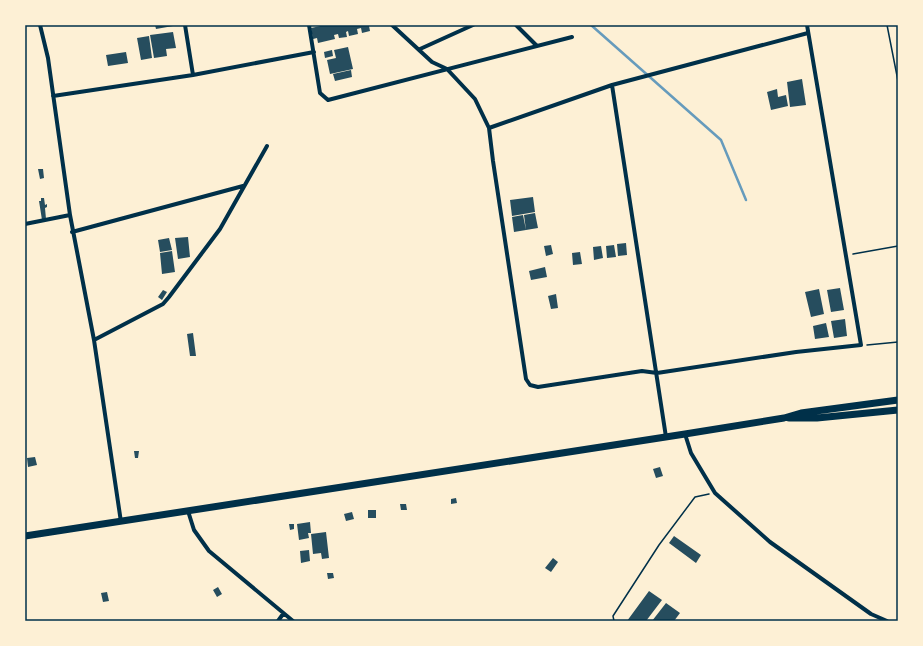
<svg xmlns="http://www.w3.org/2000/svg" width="923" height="646" viewBox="0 0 923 646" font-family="Manrope,sans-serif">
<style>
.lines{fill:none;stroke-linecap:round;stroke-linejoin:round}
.stream{stroke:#669bbc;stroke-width:2.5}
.building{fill:#264d5e}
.path{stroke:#003049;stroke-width:1.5}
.minor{stroke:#003049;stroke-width:4}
.secondary{stroke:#003049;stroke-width:7}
.neatline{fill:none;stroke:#003049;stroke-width:1.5}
</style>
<rect width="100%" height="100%" fill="#fdf0d5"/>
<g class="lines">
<path class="stream" d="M591,25L721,140L746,200"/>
</g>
<path class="building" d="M155,25H173V26L156,29Z
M325,25H373L369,26L370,31L362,33L361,28L357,29L358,34L349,36L348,31L346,32L347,37L339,38L338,34L334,35L335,39L318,43L317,38L313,39L311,28Z
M173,32L176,48L166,49L167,56L154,58L150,35Z
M149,36L152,58L141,60L137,38Z
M348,47L353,69L330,74L327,60L336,58L334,50Z
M332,50L333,56L325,58L324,52Z
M126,52L128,63L108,66L106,55Z
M351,70L352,77L335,81L333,74Z
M802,79L806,105L790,107L787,82Z
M777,89L778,97L786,95L788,106L771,110L767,92Z
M38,169H43L44,178L40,179Z
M533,197L535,212L512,216L510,200Z
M41,198H44L45,205L47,204V207L45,208L46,219L42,220L39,201H41Z
M535,213L538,228L526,230L524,215Z
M523,215L526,230L514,232L512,217Z
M188,237L190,257L178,259L175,238Z
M169,238L172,250L160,252L158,240Z
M626,243L627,255L618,256L617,244Z
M551,245L553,254L546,256L544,246Z
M614,245L616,257L607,258L606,246Z
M601,246L603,258L594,260L593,247Z
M172,251L175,272L162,274L160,253Z
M580,252L582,264L573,265L572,253Z
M545,267L547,277L531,280L529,271Z
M840,288L844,310L831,312L827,290Z
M819,289L824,314L811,317L805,292Z
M163,290L167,292L162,300L158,297Z
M556,294L558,308L551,309L548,296Z
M845,319L847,336L834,338L831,321Z
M826,323L829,337L815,339L813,326Z
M193,333L196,356H190L187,334Z
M134,451H139L138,458H135Z
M35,457L37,465L28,467L27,458Z
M660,467L663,476L656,478L653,469Z
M456,498L457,503L451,504V499Z
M400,504H406L407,510H401Z
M368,510H376V518H368Z
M352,512L354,519L346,521L344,514Z
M310,522L311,533H308L309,538L299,540L297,524Z
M289,524H294V529L290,530Z
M326,532L329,558L322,559L321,553L313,554L311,534Z
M674,536L701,555L696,563L669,543Z
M309,550L310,561L301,563L300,551Z
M553,558L558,562L551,572L545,568Z
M327,573H333L334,578L328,579Z
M218,587L222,594L217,597L213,590Z
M649,591L662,600L646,621H627Z
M107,592L109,601L103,602L101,593Z
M666,603L680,613L674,621H652Z"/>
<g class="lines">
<path class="path" d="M887,25L898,81
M853,254L898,246
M867,345L898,342
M614,621L613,616L659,545L695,497L709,494"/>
<path class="minor" d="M40,25L48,58L70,215L94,340L121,522
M185,25L193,75
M309,25L320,93L328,100L572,37
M392,25L432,62L447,69L475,99L489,128L493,161L526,379L530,385L538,387L642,371L657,373L796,352L861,345L807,25
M516,25L537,46
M420,49L473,25
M612,85L666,437
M53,96L193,75L314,52
M489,128L612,85L808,33
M25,224L70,215
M72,232L243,186
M94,340L163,304L169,297L220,229L267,146
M685,434L691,453L715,493L770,542L871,614L887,621
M188,511L194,530L209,551L293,621
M278,621L283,614"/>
<path class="secondary" d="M789,418H817L898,410
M25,536L685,434L784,418L801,413L898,400"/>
</g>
<rect width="923" height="646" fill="none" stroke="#fdf0d5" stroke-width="52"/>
<rect x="26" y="26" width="871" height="594" class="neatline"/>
</svg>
